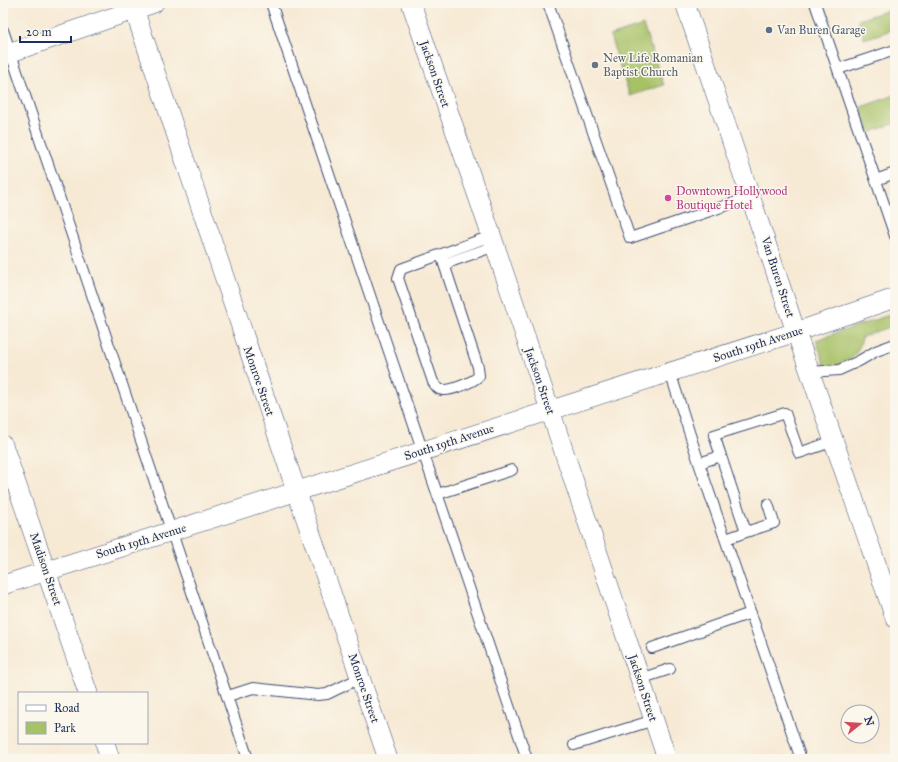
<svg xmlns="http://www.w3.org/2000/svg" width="898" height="762" viewBox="0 0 898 762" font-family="'IM FELL Great Primer',serif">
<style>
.green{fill:#a7c166;stroke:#617862}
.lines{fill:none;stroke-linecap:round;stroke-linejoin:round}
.service-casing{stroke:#3c4b70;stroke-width:12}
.minor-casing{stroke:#3c4b70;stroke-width:20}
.service{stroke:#fff;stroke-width:10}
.minor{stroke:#fff;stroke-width:19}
.service-dot{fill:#5c6f8a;stroke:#fbf7ec;stroke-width:1.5}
.worship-dot{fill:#6b7280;stroke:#fbf7ec;stroke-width:1.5}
.hotel-dot{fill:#d1479c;stroke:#fbf7ec;stroke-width:1.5}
.labels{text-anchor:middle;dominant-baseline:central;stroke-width:3;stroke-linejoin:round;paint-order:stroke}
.service-label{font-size:12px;fill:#4e5e75;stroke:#fbf7ec;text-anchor:start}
.worship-label{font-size:12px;fill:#5b616d;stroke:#fbf7ec;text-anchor:start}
.street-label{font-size:12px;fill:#1b2f5e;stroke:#fbf7ec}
.hotel-label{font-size:12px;fill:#b23c85;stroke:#fbf7ec;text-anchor:start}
</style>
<rect width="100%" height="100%" fill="#fbf7ec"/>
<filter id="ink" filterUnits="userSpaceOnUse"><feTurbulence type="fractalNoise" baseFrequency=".025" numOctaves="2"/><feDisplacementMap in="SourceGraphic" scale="8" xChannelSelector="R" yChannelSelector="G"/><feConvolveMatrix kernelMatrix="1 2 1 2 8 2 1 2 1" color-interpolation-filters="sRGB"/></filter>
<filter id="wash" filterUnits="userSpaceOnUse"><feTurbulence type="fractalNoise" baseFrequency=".012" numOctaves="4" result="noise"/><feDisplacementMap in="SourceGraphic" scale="16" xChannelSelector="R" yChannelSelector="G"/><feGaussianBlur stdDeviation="0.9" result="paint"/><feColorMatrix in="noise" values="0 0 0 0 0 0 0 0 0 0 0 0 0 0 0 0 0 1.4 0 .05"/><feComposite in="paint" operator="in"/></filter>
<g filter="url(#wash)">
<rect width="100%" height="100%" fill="#f7ead5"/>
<path class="green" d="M895,8V29L864,39L858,20Z
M643,25L664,85L630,96L610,36Z
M895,95V123L869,133L861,107Z
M895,313V325L862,337C861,349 851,363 838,366C835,367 829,366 825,366L816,340Z"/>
</g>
<g filter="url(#ink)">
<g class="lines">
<defs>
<path id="service" d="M271,3L527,759
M548,3L630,238L751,197
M815,3L895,236
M3,30L248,759
M838,69L895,50
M876,180L895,173
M441,255L478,367L479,376C473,382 451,391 443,390C438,390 436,386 433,382L398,278L401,269L491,236
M444,264L495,246
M670,372L699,463L801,759
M810,372L839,370L859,361L876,351L895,344
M721,456L746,532L726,539
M699,463L721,456L714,435L785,413L799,453L834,441
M438,494L512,470
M746,532L774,523L768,504
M652,648L751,613
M640,679L670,669
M228,696L253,688L318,695L327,694L360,678
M574,745L654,720"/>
<path id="minor" d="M132,3L296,490L388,759
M411,3L495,246L667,759
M685,3L796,332L895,618
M3,55L154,3
M3,445L88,693
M3,585L796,332L895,298
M105,743L110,759"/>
</defs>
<use href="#service" class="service-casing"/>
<use href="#minor" class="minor-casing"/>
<use href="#service" class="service"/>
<use href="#minor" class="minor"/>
</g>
</g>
<circle class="service-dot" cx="769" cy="30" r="4"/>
<circle class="worship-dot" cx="595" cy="65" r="4"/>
<circle class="hotel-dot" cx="668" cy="198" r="4"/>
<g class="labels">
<g class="service-label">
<text x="777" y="30">Van Buren Garage</text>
</g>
<g class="worship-label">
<text x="603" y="58">New Life Romanian<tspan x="603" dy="14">Baptist Church</tspan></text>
</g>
<g class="street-label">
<text transform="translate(435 74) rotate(71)">Jackson Street</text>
<text transform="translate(778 277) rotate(72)">Van Buren Street</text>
<text transform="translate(758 344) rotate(-18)">South 19th Avenue</text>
<text transform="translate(259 381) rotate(71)">Monroe Street</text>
<text transform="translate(540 381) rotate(71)">Jackson Street</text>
<text transform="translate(449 442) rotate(-18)">South 19th Avenue</text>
<text transform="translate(141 541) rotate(-17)">South 19th Avenue</text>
<text transform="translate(46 569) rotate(71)">Madison Street</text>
<text transform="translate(364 688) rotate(71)">Monroe Street</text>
<text transform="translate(643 688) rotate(72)">Jackson Street</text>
</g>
<g class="hotel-label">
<text x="676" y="191">Downtown Hollywood<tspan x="676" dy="14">Boutique Hotel</tspan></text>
</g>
</g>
<rect width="898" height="762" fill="none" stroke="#fbf7ec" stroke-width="16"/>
<rect x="18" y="692" width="130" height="52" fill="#fbf7ec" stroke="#a1a7b3"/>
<rect x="26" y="705" width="20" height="6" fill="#ffffff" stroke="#a1a7b3"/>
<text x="54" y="712" font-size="12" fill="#1b2f5e">Road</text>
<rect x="26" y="722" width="20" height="12" fill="#a7c166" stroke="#a1a7b3"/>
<text x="54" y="732" font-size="12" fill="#1b2f5e">Park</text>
<g transform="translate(860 724) rotate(73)"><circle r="19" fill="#fbf7ec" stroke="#a1a7b3"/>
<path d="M0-3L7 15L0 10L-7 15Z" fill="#d1495b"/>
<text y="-6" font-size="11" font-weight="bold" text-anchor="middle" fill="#1b2f5e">N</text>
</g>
<path d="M20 36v6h51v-6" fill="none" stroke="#1b2f5e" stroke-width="2"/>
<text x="26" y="36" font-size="12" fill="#1b2f5e" stroke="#fbf7ec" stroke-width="3" paint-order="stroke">20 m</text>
</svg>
